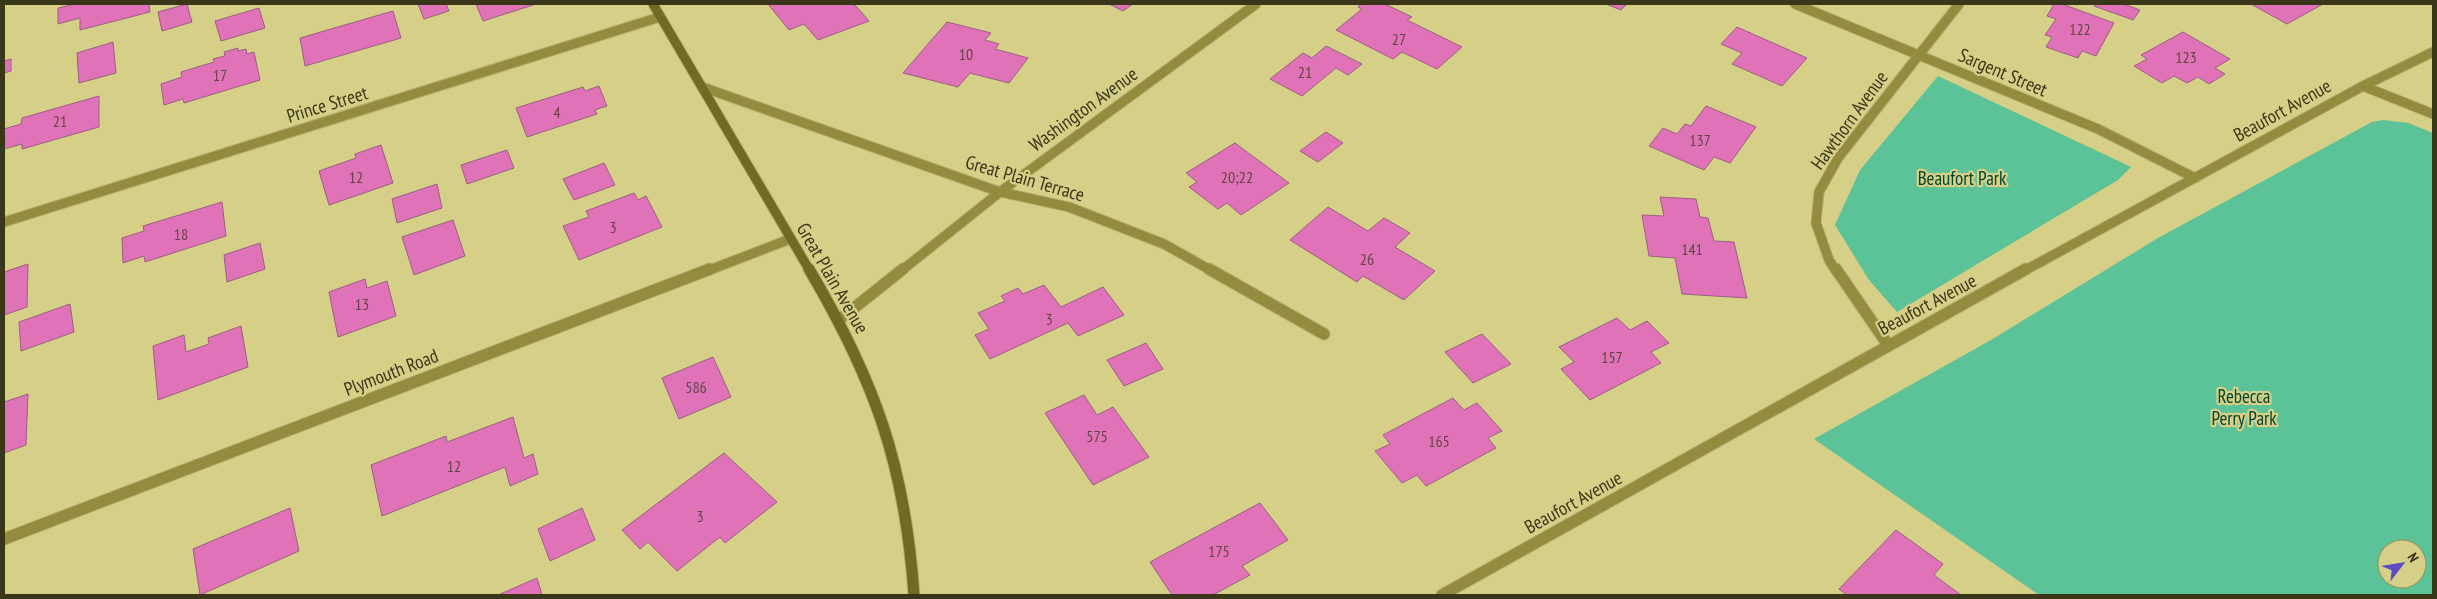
<svg xmlns="http://www.w3.org/2000/svg" width="2437" height="599" viewBox="0 0 2437 599" font-family="'PT Sans Narrow',sans-serif">
<style>
.green{fill:#5cc297;fill-rule:evenodd}
.building{fill:#e072b8;stroke:#9b5f84}
.lines{fill:none;stroke-linecap:round;stroke-linejoin:round}
.street-far1-casing{stroke:#b3ad6f;stroke-width:11}
.street-casing{stroke:#b3ad6f;stroke-width:13}
.secondary-far1-casing{stroke:#b3ad6f;stroke-width:11}
.secondary-casing{stroke:#b3ad6f;stroke-width:13}
.street-far1{stroke:#938b3e;stroke-width:9}
.street{stroke:#938b3e;stroke-width:11}
.secondary-far1{stroke:#716a25;stroke-width:9}
.secondary{stroke:#716a25;stroke-width:11}
.labels{text-anchor:middle;dominant-baseline:central;stroke-width:4.5;stroke-linejoin:round;paint-order:stroke}
.number-label{font-size:16px;fill:#634541}
.street-label{font-size:19px;fill:#393619;stroke:#d6cf87}
.park-label{font-size:19px;fill:#00452e;stroke:#d6cf87}
</style>
<rect width="100%" height="100%" fill="#d6cf87"/>
<path class="green" d="M1938,76L2131,167L2118,180L1897,312L1869,280L1835,225L1860,170Z
M2383,120L2408,123L2433,133V595H2039L1814,439L1991,340L2158,238L2372,122ZM2387,549H2417V579H2387Z"/>
<path class="building" d="M75,4H149L150,12L80,30V18L58,24V8Z
M187,4L192,22L162,31L158,12Z
M418,4H446L449,11L424,19Z
M476,4H532L533,5L483,21Z
M768,4H858L855,5L869,21L818,40L804,24L789,30Z
M1109,4H1133L1123,11Z
M1361,4H1385L1412,17L1407,20L1462,47L1437,69L1402,52L1393,59L1336,30L1362,9L1358,7Z
M1606,4H1627L1621,10Z
M2054,4H2062L2114,23L2096,56L2082,51L2078,58L2046,47L2052,37L2045,35L2056,19L2047,16Z
M2095,4H2124L2140,10L2133,20L2094,6Z
M2251,4H2323L2287,24Z
M259,8L265,28L221,41L215,21Z
M393,11L401,38L305,66L300,38Z
M947,22L991,33L985,40L999,44L995,49L1028,58L1009,83L970,73L958,87L903,73Z
M1737,27L1807,58L1782,86L1732,64L1742,53L1721,44Z
M2183,32L2230,59L2215,68L2225,74L2209,84L2198,77L2187,83L2174,76L2162,83L2134,66L2147,59L2141,55Z
M113,42L116,73L79,83L77,53Z
M1326,46L1362,64L1348,75L1336,68L1302,96L1270,79L1303,53L1312,58Z
M238,48V51L246,49L247,54L254,52L260,80L184,103L183,99L164,105L161,84L182,77L181,72L214,62L213,59L225,56L224,52Z
M11,59V71L4,73V61Z
M599,86L607,106L595,110L597,114L527,137L516,108L583,87L585,91Z
M99,96V127L22,149V144L4,149V129L21,124L22,118Z
M1706,106L1756,127L1730,163L1714,157L1704,170L1649,146L1663,128L1677,134L1685,124L1691,126Z
M1326,132L1343,143L1318,162L1300,151Z
M1235,143L1289,183L1241,215L1227,203L1218,209L1189,187L1197,182L1186,173Z
M381,145L393,183L329,205L319,171L356,158L355,154Z
M507,150L514,168L467,184L461,165Z
M604,163L615,185L574,200L563,179Z
M437,184L442,208L397,223L392,199Z
M634,193L638,200L646,196L662,227L579,260L563,226L589,217L586,211Z
M1660,197L1696,199L1700,217L1708,218L1714,241L1734,242L1747,298L1682,294L1675,258L1649,256L1642,215L1664,216Z
M222,202L226,236L145,262L144,256L123,263L122,238L144,231L143,226Z
M1328,207L1368,231L1384,218L1410,233L1395,247L1435,271L1404,300L1363,276L1357,282L1290,240Z
M453,220L465,256L414,275L402,237Z
M260,243L265,269L227,282L224,255Z
M28,264L27,307L4,315V272Z
M365,279L367,288L387,281L396,316L338,337L329,292Z
M1044,285L1061,307L1103,287L1124,315L1078,336L1068,323L990,359L975,335L989,329L978,313L1005,301L1001,296L1018,288L1023,294Z
M70,304L74,332L21,351L19,322Z
M1617,318L1630,330L1647,321L1669,343L1651,352L1661,363L1590,400L1561,369L1574,362L1559,347Z
M241,326L248,367L158,400L153,346L184,335L186,352L209,344L208,338Z
M1482,334L1511,364L1473,383L1445,352Z
M1146,343L1163,369L1124,386L1107,360Z
M713,357L731,397L679,419L662,378Z
M28,394L26,445L4,453V402Z
M1084,395L1097,415L1113,407L1149,457L1093,485L1045,413Z
M1453,398L1464,410L1477,403L1502,431L1488,438L1496,448L1426,486L1417,475L1402,483L1375,451L1390,444L1383,435Z
M513,417L524,458L533,454L538,474L510,486L505,467L382,516L371,465L446,436L447,442Z
M724,453L777,502L725,543L720,537L677,571L648,542L640,549L622,530Z
M1260,503L1288,540L1242,566L1250,575L1213,595H1172L1150,562Z
M290,508L299,551L200,595L193,549Z
M582,508L595,540L550,561L538,529Z
M1896,530L1943,564L1934,575L1961,595H1847L1839,589Z
M537,578L542,595H498Z"/>
<g class="lines">
<defs>
<path id="street-far1" d="M1795,4L2098,129L2195,178
M2363,86L2433,114
M702,87L1000,192L1069,207L1164,244L1212,271
M4,222L660,17
M707,271L790,239
M901,271L1000,192L1256,4
M1836,271L1829,260L1816,223L1819,192L1838,158L1959,4
M2024,271L2363,86L2433,52"/>
<path id="street" d="M1209,269L1324,334
M1836,269L1888,345
M839,320L903,269
M4,539L710,269
M1442,595L2026,269"/>
<path id="secondary-far1" d="M653,4L810,271"/>
<path id="secondary" d="M809,269C875,381 905,465 914,595"/>
</defs>
<use href="#street-far1" class="street-far1-casing"/>
<use href="#street" class="street-casing"/>
<use href="#secondary-far1" class="secondary-far1-casing"/>
<use href="#secondary" class="secondary-casing"/>
<use href="#street-far1" class="street-far1"/>
<use href="#street" class="street"/>
<use href="#secondary-far1" class="secondary-far1"/>
<use href="#secondary" class="secondary"/>
</g>
<g class="labels">
<g class="number-label">
<text x="2080" y="29">122</text>
<text x="1399" y="39">27</text>
<text x="966" y="54">10</text>
<text x="2186" y="57">123</text>
<text x="1305" y="72">21</text>
<text x="220" y="75">17</text>
<text x="557" y="112">4</text>
<text x="60" y="121">21</text>
<text x="1700" y="140">137</text>
<text x="356" y="177">12</text>
<text x="1237" y="177">20;22</text>
<text x="613" y="227">3</text>
<text x="181" y="234">18</text>
<text x="1692" y="249">141</text>
<text x="1367" y="259">26</text>
<text x="362" y="304">13</text>
<text x="1049" y="319">3</text>
<text x="1612" y="357">157</text>
<text x="696" y="387">586</text>
<text x="1097" y="436">575</text>
<text x="1439" y="441">165</text>
<text x="454" y="466">12</text>
<text x="700" y="516">3</text>
<text x="1219" y="551">175</text>
</g>
<g class="street-label">
<text transform="translate(2003 72) rotate(23)">Sargent Street</text>
<text transform="translate(327 104) rotate(-17)">Prince Street</text>
<text transform="translate(1083 109) rotate(-36)">Washington Avenue</text>
<text transform="translate(2282 110) rotate(-29)">Beaufort Avenue</text>
<text transform="translate(1849 120) rotate(-54)">Hawthorn Avenue</text>
<text transform="translate(1025 178) rotate(16)">Great Plain Terrace</text>
<text transform="translate(833 278) rotate(60)">Great Plain Avenue</text>
<text transform="translate(1927 304) rotate(-28)">Beaufort Avenue</text>
<text transform="translate(391 372) rotate(-21)">Plymouth Road</text>
<text transform="translate(1573 502) rotate(-29)">Beaufort Avenue</text>
</g>
<g class="park-label">
<text x="1962" y="178">Beaufort Park</text>
<text x="2244" y="396">Rebecca<tspan x="2244" dy="22">Perry Park</tspan></text>
</g>
</g>
<rect width="2437" height="599" fill="none" stroke="#393619" stroke-width="10"/>
<g transform="translate(2402 564) rotate(59)"><circle r="24" fill="#d6cf87" stroke="#97925b"/>
<path d="M0-4L9 19L0 12L-9 19Z" fill="#5b4cc5"/>
<text y="-8" font-size="14" font-weight="bold" text-anchor="middle" fill="#393619">N</text>
</g>
</svg>
